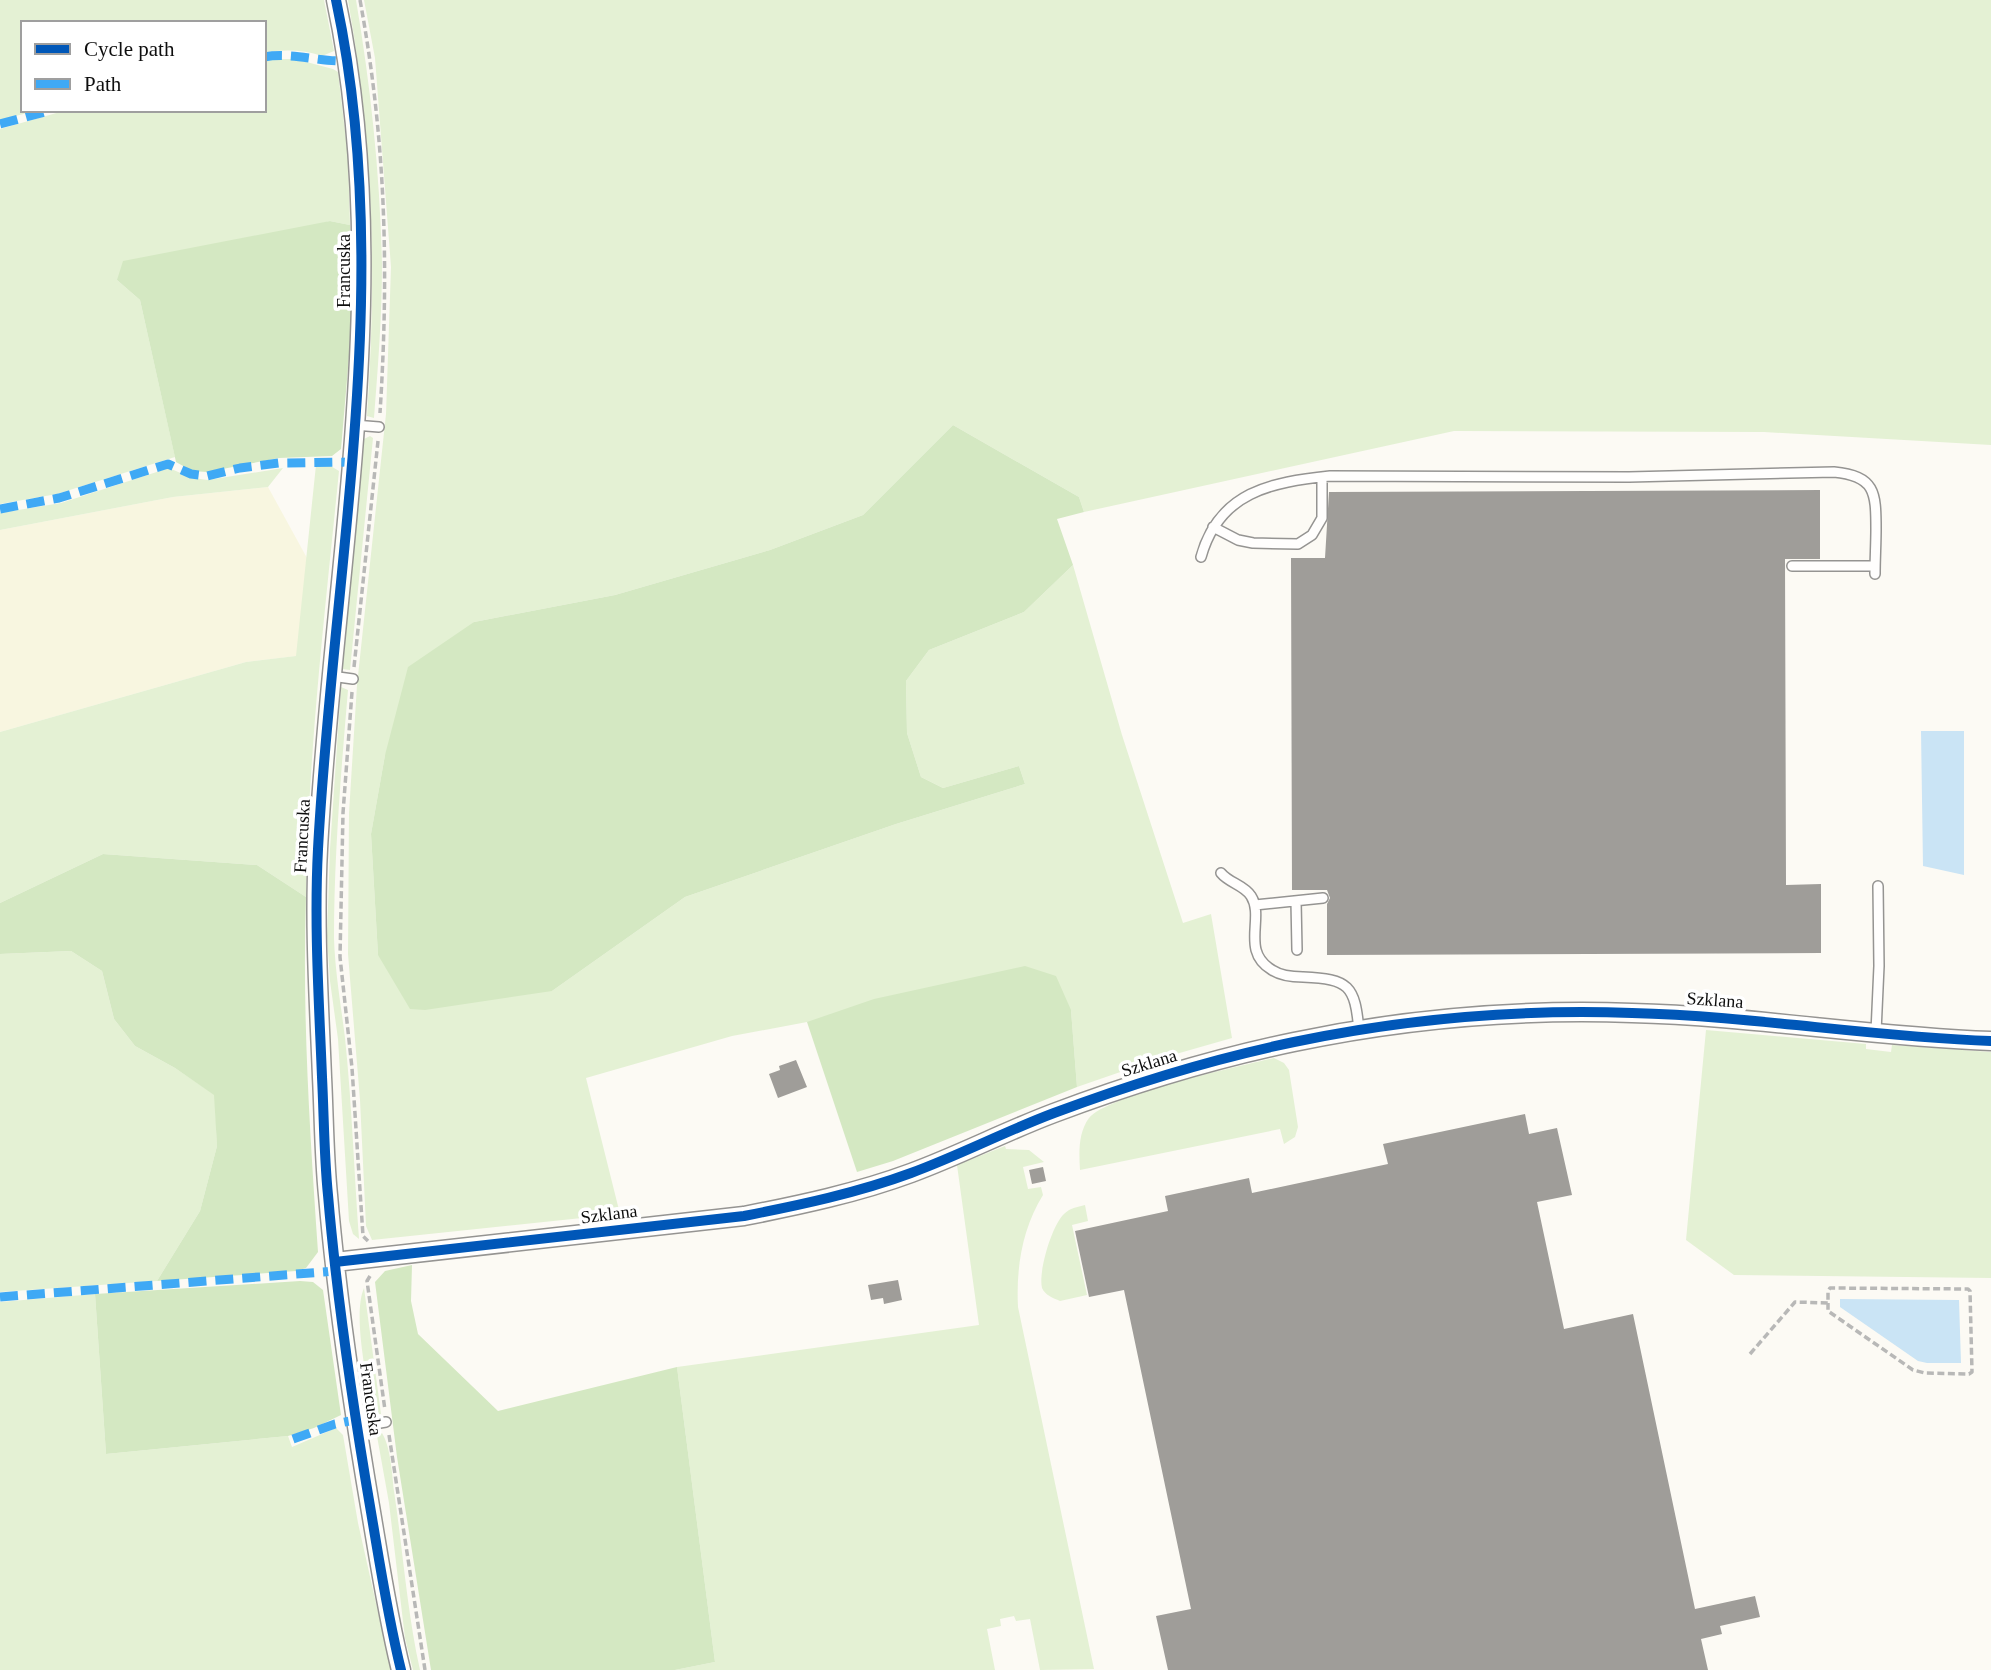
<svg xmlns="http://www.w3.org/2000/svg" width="1991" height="1670" viewBox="0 0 1991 1670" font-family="'Times New Roman',serif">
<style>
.farmland{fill:#f8f6e0}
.green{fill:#e4f1d4}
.forest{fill:#d4e8c2}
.water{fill:#cae4f5}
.building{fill:#9f9d99}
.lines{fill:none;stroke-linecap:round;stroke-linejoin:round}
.lane-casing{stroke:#959492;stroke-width:12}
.street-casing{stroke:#959492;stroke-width:21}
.path{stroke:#b8b8b7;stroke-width:3.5;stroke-dasharray:7 3.5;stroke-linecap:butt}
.lane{stroke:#fffefd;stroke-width:9}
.street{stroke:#fffefd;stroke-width:18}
.quiet{stroke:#3fa9f5;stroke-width:9;stroke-dasharray:18 9;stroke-linecap:butt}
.cycleway-casing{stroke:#fff;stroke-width:15}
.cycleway{stroke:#0057b8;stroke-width:10}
.labels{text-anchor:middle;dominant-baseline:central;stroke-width:7;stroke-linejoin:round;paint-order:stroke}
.street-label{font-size:18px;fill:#0e0e0e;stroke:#fff}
</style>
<rect width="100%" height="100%" fill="#fcfaf4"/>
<path class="farmland" d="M268,487L307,558L297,656L246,662L0,732V530L173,497Z"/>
<path class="green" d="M0,0H324L334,51L322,56C304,50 283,49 264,53V23H23V110H39L0,120Z
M348,0H356C371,88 380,175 382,264C382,316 378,367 374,418L367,416C377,273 373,141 348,0Z
M364,0H1991V445L1764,432L1454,431L1084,512L1079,497L953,425L863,515L770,550L615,595L474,622L385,755L371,834L378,955L552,991L685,897L896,824L1025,784L1019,766L943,788L921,777L907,733L906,681L929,650L1024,612L1073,565L1122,735L1183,923L1211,914L1232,1038L1155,1060L1077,1087L1071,1010L807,1022L732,1036L586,1078L620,1214L372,1240L366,1226L360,1100L348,954L349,813L357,685L386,414L391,267L375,58Z
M275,59H295L333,69L338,72L348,157L350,225L330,221L117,280L140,300L175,457L57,494L0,504V129L67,110H264V61Z
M370,436L373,438L350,670L342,669L364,439Z
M316,465H329L339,471C325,612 308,754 306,897L257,865L103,854L0,903V732L246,662L296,656Z
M169,468L192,478L208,480L283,468L268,487L173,497L0,530V513L61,503Z
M341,687L348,690C341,772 334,856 334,938C335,972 341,1005 345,1038C352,1105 354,1172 359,1239L353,1234L349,1221L338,1039L330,981L327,936L330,849Z
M71,951L102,971L114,1019L135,1046L175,1068L215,1095L217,1146L200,1211L157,1281L0,1292V954Z
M1706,1030L1866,1044V1049L1891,1052L1892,1045L1991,1052V1278L1734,1275L1686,1240Z
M1274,1058L1284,1063L1289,1070L1298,1127L1295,1137L1284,1144L1280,1129L1080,1170C1079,1153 1078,1133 1089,1118C1108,1095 1239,1066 1274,1058Z
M1005,1146L1006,1149L1029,1150L1044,1162L1023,1167L1028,1189L1041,1187L1043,1195C1022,1229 1016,1268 1018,1307L1094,1669L1040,1670L1030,1619L1016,1621L1014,1616L1000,1619L1001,1626L987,1629L995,1670H675L715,1662L677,1367L979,1325L957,1165Z
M1085,1205L1088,1221L1072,1225L1087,1295L1060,1301C1053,1298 1045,1295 1042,1288C1038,1272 1052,1225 1064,1214C1070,1208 1077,1207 1085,1205Z
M364,1288L381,1414H372C368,1382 352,1316 364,1288Z
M95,1294L106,1454L288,1436L292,1447L336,1428L343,1435L358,1523L391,1670H0V1302Z
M382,1433C391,1448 392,1474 394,1491C403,1551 407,1611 420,1670H413L405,1638L389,1503L377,1436Z"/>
<path class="forest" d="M330,221L350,225L353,310L341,449L332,456L279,458L207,472L192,471L176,462L140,300L117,280L123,261Z
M953,425L1079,497L1084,512L1057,519L1073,565L1024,612L929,650L906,681L907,733L921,777L943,788L1019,766L1025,784L896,824L685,897L552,991L425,1010L410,1009L378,955L371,834L385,755L408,667L474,622L615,595L770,550L863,515Z
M103,854L257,865L306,897C302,1016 310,1134 318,1252L306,1268L296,1271L157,1281L200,1211L217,1146L214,1095L175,1068L135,1046L114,1019L102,971L71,951L0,954V903Z
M1025,966L1056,976L1071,1010L1077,1087L893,1161L857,1172L807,1022L874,999Z
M412,1265L411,1301L418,1334L498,1411L677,1367L715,1662L675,1670H431L397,1457L375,1282L385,1271Z
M300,1281L313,1282L323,1290L341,1415L314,1428L288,1436L106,1454L95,1294Z"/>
<path class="water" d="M1921,731H1964V875L1923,866Z
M1840,1299L1959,1300L1961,1363H1927L1918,1361L1840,1307Z"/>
<path class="building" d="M1820,490V559H1785L1786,885L1821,884V953L1327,955V904L1330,898L1327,890H1292L1291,558H1325L1329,492Z
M796,1060L807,1087L778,1098L769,1074L780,1070L779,1066Z
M1525,1114L1529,1134L1557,1128L1572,1195L1537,1202L1564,1329L1633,1314L1695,1609L1755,1596L1760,1617L1720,1626L1722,1634L1701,1639L1708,1670H1168L1156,1616L1191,1609L1124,1290L1089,1297L1075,1231L1168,1211L1165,1196L1249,1178L1252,1193L1388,1164L1383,1144Z
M1043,1167L1046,1181L1032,1184L1029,1170Z
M898,1280L902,1300L884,1304L883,1298L871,1300L868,1285Z"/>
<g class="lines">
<defs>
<path id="lane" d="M354,425L379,427
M1213,527L1238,540L1253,543L1298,544L1312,535L1322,518V477
M1201,557C1219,492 1271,482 1330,476L1629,477L1834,472C1875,476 1876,492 1876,529C1876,544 1875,559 1875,574
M1792,566H1875
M331,676L353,679
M1221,873C1229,883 1244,885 1251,896C1265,918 1240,951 1272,970C1281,976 1292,977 1303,977C1349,979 1355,985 1359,1031
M1296,901L1297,950
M1255,905L1323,898
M1876,1032L1879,966L1878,886
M356,1427L386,1422"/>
<path id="street" d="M336,0C396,280 333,567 318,849C314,925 319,1001 322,1077C324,1116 324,1156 328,1195C337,1301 353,1407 371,1512C380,1565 388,1618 401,1670
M335,1262L744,1216C800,1205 857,1193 911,1173C960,1155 1006,1131 1054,1113C1131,1084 1212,1059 1294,1042C1404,1019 1520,1009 1632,1013C1752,1016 1871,1037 1991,1041"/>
</defs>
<use href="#lane" class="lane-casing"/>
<use href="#street" class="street-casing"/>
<path class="path" d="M360,0C386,141 389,270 380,413
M354,667L378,441
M352,692L343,813L340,957L352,1068L363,1236L368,1241
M370,1276L367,1281L385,1410
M1750,1354L1795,1302L1828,1303V1291L1830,1288L1968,1289L1970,1291L1972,1372L1969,1374L1925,1373L1913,1370L1828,1311V1303
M389,1435L425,1670"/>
<use href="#lane" class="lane"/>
<use href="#street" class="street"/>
<path class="quiet" d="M264,57C292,52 319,62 347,61
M0,124L52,110
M0,509L59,498L168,464L191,474L207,476L240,468L279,463L351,462
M0,1297L336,1271
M293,1439L335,1424L355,1420"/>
<defs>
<path id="cycleway" d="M336,0C396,280 333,567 318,849C314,925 319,1001 322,1077C324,1116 324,1156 328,1195C337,1301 353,1407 371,1512C380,1565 388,1618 401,1670
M335,1262L744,1216C800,1205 857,1193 911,1173C960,1155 1006,1131 1054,1113C1131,1084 1212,1059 1294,1042C1404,1019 1520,1009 1632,1013C1752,1016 1871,1037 1991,1041"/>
</defs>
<use href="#cycleway" class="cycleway-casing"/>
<use href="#cycleway" class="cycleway"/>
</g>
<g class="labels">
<g class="street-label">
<text transform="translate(344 271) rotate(-90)">Francuska</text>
<text transform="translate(302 836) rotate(-87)">Francuska</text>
<text transform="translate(1715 1000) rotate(4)">Szklana</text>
<text transform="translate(1149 1063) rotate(-17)">Szklana</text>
<text transform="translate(609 1214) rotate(-7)">Szklana</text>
<text transform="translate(371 1399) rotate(82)">Francuska</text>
</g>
</g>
<rect x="21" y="21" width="245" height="91" fill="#ffffff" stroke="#9f9f9f" stroke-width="2"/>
<rect x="35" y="44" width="35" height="10" fill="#0057b8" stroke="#9f9f9f" stroke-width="2"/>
<text x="84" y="56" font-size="21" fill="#0e0e0e">Cycle path</text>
<rect x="35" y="79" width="35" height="10" fill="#3fa9f5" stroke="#9f9f9f" stroke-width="2"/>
<text x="84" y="91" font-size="21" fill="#0e0e0e">Path</text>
</svg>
